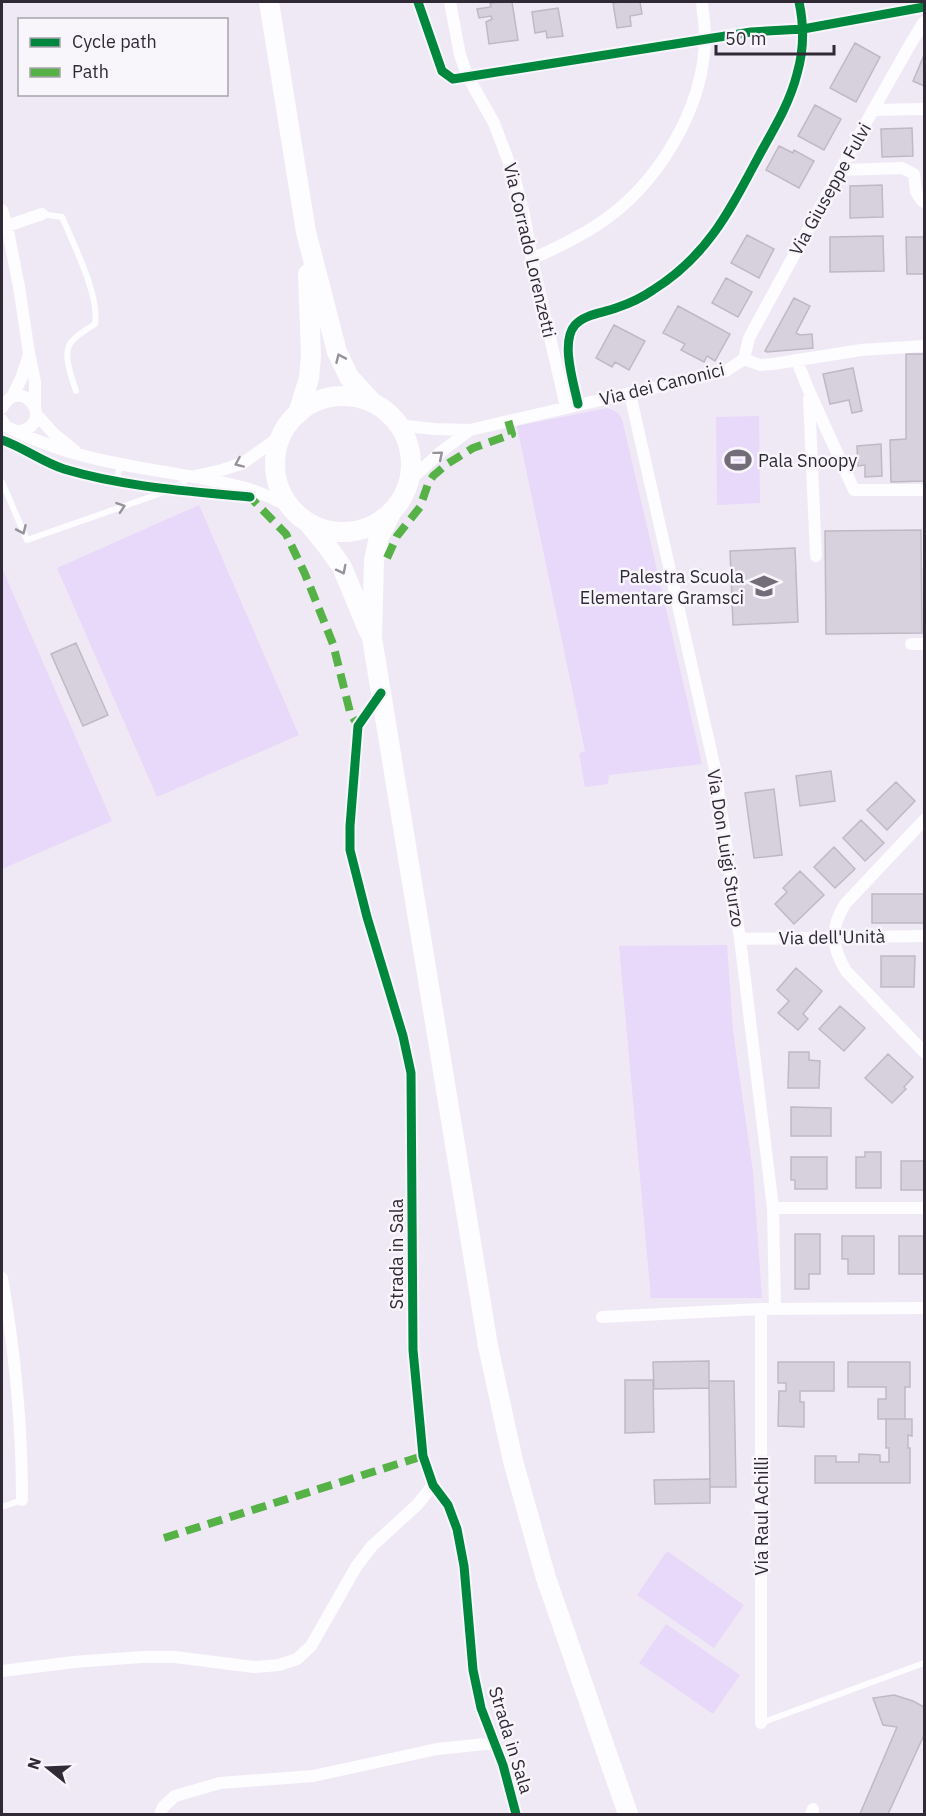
<svg xmlns="http://www.w3.org/2000/svg" width="926" height="1816" viewBox="0 0 926 1816" font-family="'IBM Plex Sans',sans-serif">
<style>
.green{fill:#e8d8f9}
.building{fill:#d6d1dc;stroke:#beb9c4;stroke-width:1.5}
.lines{fill:none;stroke-linecap:round;stroke-linejoin:round}
.lane{stroke:#fdfcfe;stroke-width:6}
.street{stroke:#fdfcfe;stroke-width:12}
.primary{stroke:#fdfcfe;stroke-width:20}
.quiet{stroke:#56b246;stroke-width:8;stroke-dasharray:15 8;stroke-linecap:butt}
.cycleway-casing{stroke:#f8f5fb;stroke-width:13}
.cycleway{stroke:#00873e;stroke-width:9}
.oneway{stroke:#96939a}
.labels{text-anchor:middle;dominant-baseline:central;stroke-width:5;stroke-linejoin:round;paint-order:stroke}
.street-label{font-size:18px;fill:#2f2a35;stroke:#f8f5fb}
.poi-label{font-size:18px;fill:#2f2a35;stroke:#f8f5fb;text-anchor:start}
</style>
<rect width="100%" height="100%" fill="#efe9f6"/>
<path class="green" d="M608,408L617,412L622,419L702,764L609,775L608,784L585,787L579,753L585,751L517,426Z
M759,416L760,503L717,505L716,417Z
M199,505L299,735L157,797L57,568Z
M2,568L112,821L2,869Z
M727,945L733,1031L753,1172L762,1298H651L619,946Z
M667,1551L744,1605L714,1648L637,1595Z
M666,1624L740,1675L713,1714L639,1663Z"/>
<path class="building" d="M499,2H512L518,40L489,44L486,22L492,19L491,16L479,18L477,9L491,7L490,3Z
M621,2H640L642,14L630,16L631,26L617,28L613,3Z
M558,8L563,36L547,38L546,31L535,33L532,12Z
M855,43L880,57L856,102L830,88Z
M924,55V86L913,81Z
M815,105L841,119L824,150L798,136Z
M912,128L913,156L882,157L881,129Z
M779,146L793,153L794,150L814,161L799,188L766,170Z
M882,185L883,217L850,218V186Z
M747,235L774,249L759,278L731,263Z
M883,236L884,271L830,272V237Z
M906,237H924V274H907Z
M726,278L752,292L738,317L712,303Z
M794,298L810,306L796,333L800,335L812,334L813,348L767,352L765,351Z
M678,306L730,334L715,361L707,356L704,362L681,350L685,344L663,333Z
M614,325L645,341L629,370L615,362L612,367L596,358Z
M906,354H924V481L891,482L890,440L906,439Z
M853,368L862,411L852,413L849,400L830,404L823,374Z
M881,444L882,476L865,477V465L858,466L857,446Z
M921,530L922,633L826,634L825,531Z
M795,548L798,622L733,625L730,551Z
M76,643L108,715L83,726L51,654Z
M831,771L835,801L800,806L796,776Z
M896,782L915,801L887,830L867,810Z
M774,789L782,855L754,858L745,793Z
M861,820L884,843L865,861L843,838Z
M834,847L855,869L835,888L814,867Z
M800,871L824,895L794,924L775,904L787,892L783,888Z
M872,894H924V923H872Z
M881,956H915L914,987H881Z
M796,968L822,991L803,1014L808,1019L798,1030L778,1013L789,1001L777,990Z
M840,1006L865,1028L844,1051L819,1029Z
M789,1052H809V1060L820,1061L819,1088H788Z
M888,1054L913,1077L904,1087L906,1089L892,1103L865,1078Z
M791,1107L831,1108V1136H791Z
M865,1152H881V1188H856V1157H865Z
M791,1157H827V1189H795V1180H791Z
M901,1161H924V1190H901Z
M795,1234H820V1274H809V1289H795Z
M842,1236H874V1274H848V1259H842Z
M899,1236H924V1274H899Z
M709,1361V1388L654,1389L653,1362Z
M778,1362H834V1391H800V1402H804V1427L778,1426L779,1391H786V1383H778Z
M848,1362H910V1387H905V1419H878V1399H886V1387H848Z
M625,1380H653L654,1432L625,1433Z
M709,1381H734L736,1487H710Z
M886,1419H912V1436L908,1435V1448H910V1483H815V1456H836V1462H859V1454L880,1455V1462H889V1448H886Z
M710,1479V1503L655,1504L654,1480Z
M894,1695L913,1701L924,1707V1735L888,1814H860L897,1727L883,1725L873,1698Z"/>
<g class="lines">
<path class="lane" d="M42,214L62,217C73,243 100,296 95,324C87,329 77,335 71,342C62,355 72,378 76,391
M2,482L27,540L170,490L190,478
M116,482L120,466
M2,1507L22,1500
M761,1723L924,1663"/>
<path class="street" d="M450,2L460,55L468,77L494,123L514,176L523,210L532,259L566,407
M873,110L924,109
M840,170L902,168L914,174L916,192L922,201L924,202
M2,210L7,226L19,287L29,353L35,382V407
M7,226L42,214
M532,259C554,249 576,239 597,225C656,187 704,110 705,38C705,26 703,14 702,2
M744,359L749,338L873,110L911,43L924,22
M744,359L760,365L773,364L861,350L924,346
M797,361L809,391L854,490H924
M630,394L715,769L740,939L773,1208L775,1309
M12,397L21,379L29,355
M809,399L816,556
M2,408C20,373 59,423 18,432L5,426L2,420
M36,414L54,434L75,451
M398,425L434,429L470,430L726,371L744,359
M18,432C92,468 168,468 246,488C261,492 275,500 289,506
M195,476L222,470L243,463L282,435
M409,481L442,451L470,430
M911,644H924
M381,693L358,726L350,826V850L367,917L403,1036L411,1073L413,1350L423,1456L433,1485L448,1505L457,1529L464,1566L473,1670L481,1708L503,1765L516,1814
M924,820L845,904C830,929 831,946 846,971L924,1052
M740,939L924,936
M773,1208H924
M2,1278C15,1352 22,1425 22,1500
M761,1309V1723
M602,1317L761,1309L924,1308
M2,1671L74,1662L142,1657H175L254,1667L279,1665L297,1659L311,1646L356,1567L372,1546L417,1505L433,1485
M160,1814L163,1807L175,1796L220,1783L313,1776L437,1749L495,1743
M811,1814L813,1809"/>
<path class="primary" d="M269,2L306,232L337,352L349,377L373,403
M275 464a68 68 0 1 1 136 0a68 68 0 1 1-136 0Z
M298,414L309,378L311,356L308,274
M392,511L379,537L374,560L372,638L488,1346L513,1461L546,1578L628,1814
M310,525L327,546L342,567L369,632"/>
<path class="quiet" d="M245,497H250L286,534L305,574L333,644L350,712L358,726
M387,558L397,536L420,507L428,484L433,476L447,464L473,448L512,434L508,420
M164,1538L423,1456"/>
<defs>
<path id="cycleway" d="M418,2L442,71L453,79L751,32L803,29L924,7
M578,404C574,384 560,342 575,325C585,314 603,313 616,308C628,304 643,297 653,290C709,255 731,208 761,152C775,127 790,102 797,74C804,50 804,25 799,2
M2,440C23,447 42,462 64,469C124,487 188,491 250,497
M381,693L358,726L350,826V850L367,917L403,1036L411,1073L413,1350L423,1456L433,1485L448,1505L457,1529L464,1566L473,1670L481,1708L503,1765L516,1814"/>
</defs>
<use href="#cycleway" class="cycleway-casing"/>
<use href="#cycleway" class="cycleway"/>
</g>
<defs><path id="oneway-chevron" d="M-2-3.5L2.5 0L-2 3.5" fill="none" stroke-width="1.6" stroke-linecap="round" stroke-linejoin="round" transform="scale(1.5)"/></defs>
<g class="oneway">
<use href="#oneway-chevron" transform="translate(340 358) rotate(-114)"/>
<use href="#oneway-chevron" transform="translate(439 455) rotate(-40)"/>
<use href="#oneway-chevron" transform="translate(239 463) rotate(156)"/>
<use href="#oneway-chevron" transform="translate(121 507) rotate(-19)"/>
<use href="#oneway-chevron" transform="translate(22 530) rotate(66)"/>
<use href="#oneway-chevron" transform="translate(342 570) rotate(63)"/>
</g>
<defs>
<symbol id="stadium-bare" viewBox="-9 -9 18 18"><path d="M0-5a6.5 5 0 1 0 0 10a6.5 5 0 1 0 0-10ZM-3.5-1.8h7v3.6h-7Z" fill="#726d79" stroke="#f8f5fb" stroke-width="2.5" paint-order="stroke"/></symbol>
<symbol id="school-bare" viewBox="-9 -9 18 18"><path d="M0-5L7-2L0 1L-7-2ZM-4 1L0 2.5L4 1V4Q0 6-4 4Z" fill="#726d79" stroke="#f8f5fb" stroke-width="2.5" paint-order="stroke"/></symbol>
</defs>
<g fill-rule="evenodd">
<use href="#stadium-bare" x="719" y="441" width="38" height="38"/>
<use href="#school-bare" x="745" y="567" width="38" height="38"/>
</g>
<g class="labels">
<g class="street-label">
<text transform="translate(830 189) rotate(-61)">Via Giuseppe Fulvi</text>
<text transform="translate(530 250) rotate(77)">Via Corrado Lorenzetti</text>
<text transform="translate(662 384) rotate(-14)">Via dei Canonici</text>
<text transform="translate(726 848) rotate(81)">Via Don Luigi Sturzo</text>
<text transform="translate(832 937) rotate(-1)">Via dell'Unità</text>
<text transform="translate(396 1254) rotate(-90)">Strada in Sala</text>
<text transform="translate(761 1516) rotate(-90)">Via Raul Achilli</text>
<text transform="translate(511 1740) rotate(73)">Strada in Sala</text>
</g>
<g class="poi-label">
<text x="758" y="460">Pala Snoopy</text>
<text x="744" y="576" text-anchor="end">Palestra Scuola<tspan x="744" dy="21">Elementare Gramsci</tspan></text>
</g>
</g>
<rect width="926" height="1816" fill="none" stroke="#2f2a35" stroke-width="6"/>
<rect x="18" y="18" width="210" height="78" fill="#f8f5fb" stroke="#a8a4ac" stroke-width="1.5"/>
<rect x="30" y="38" width="30" height="9" fill="#00873e" stroke="#a8a4ac" stroke-width="1.5"/>
<text x="72" y="48" font-size="18" fill="#2f2a35">Cycle path</text>
<rect x="30" y="68" width="30" height="9" fill="#56b246" stroke="#a8a4ac" stroke-width="1.5"/>
<text x="72" y="78" font-size="18" fill="#2f2a35">Path</text>
<g transform="translate(48 1768) rotate(288)" stroke="#f8f5fb" stroke-width="4.5" paint-order="stroke">
<path d="M0-4.5L10 22L0 15L-10 22Z" fill="#2f2a35"/>
<text y="-9" font-size="16" font-weight="bold" text-anchor="middle" fill="#2f2a35">N</text>
</g>
<path d="M716 45v9h118v-9" fill="none" stroke="#2f2a35" stroke-width="3"/>
<text x="725" y="45" font-size="18" fill="#2f2a35" stroke="#f8f5fb" stroke-width="4.5" paint-order="stroke">50 m</text>
</svg>
